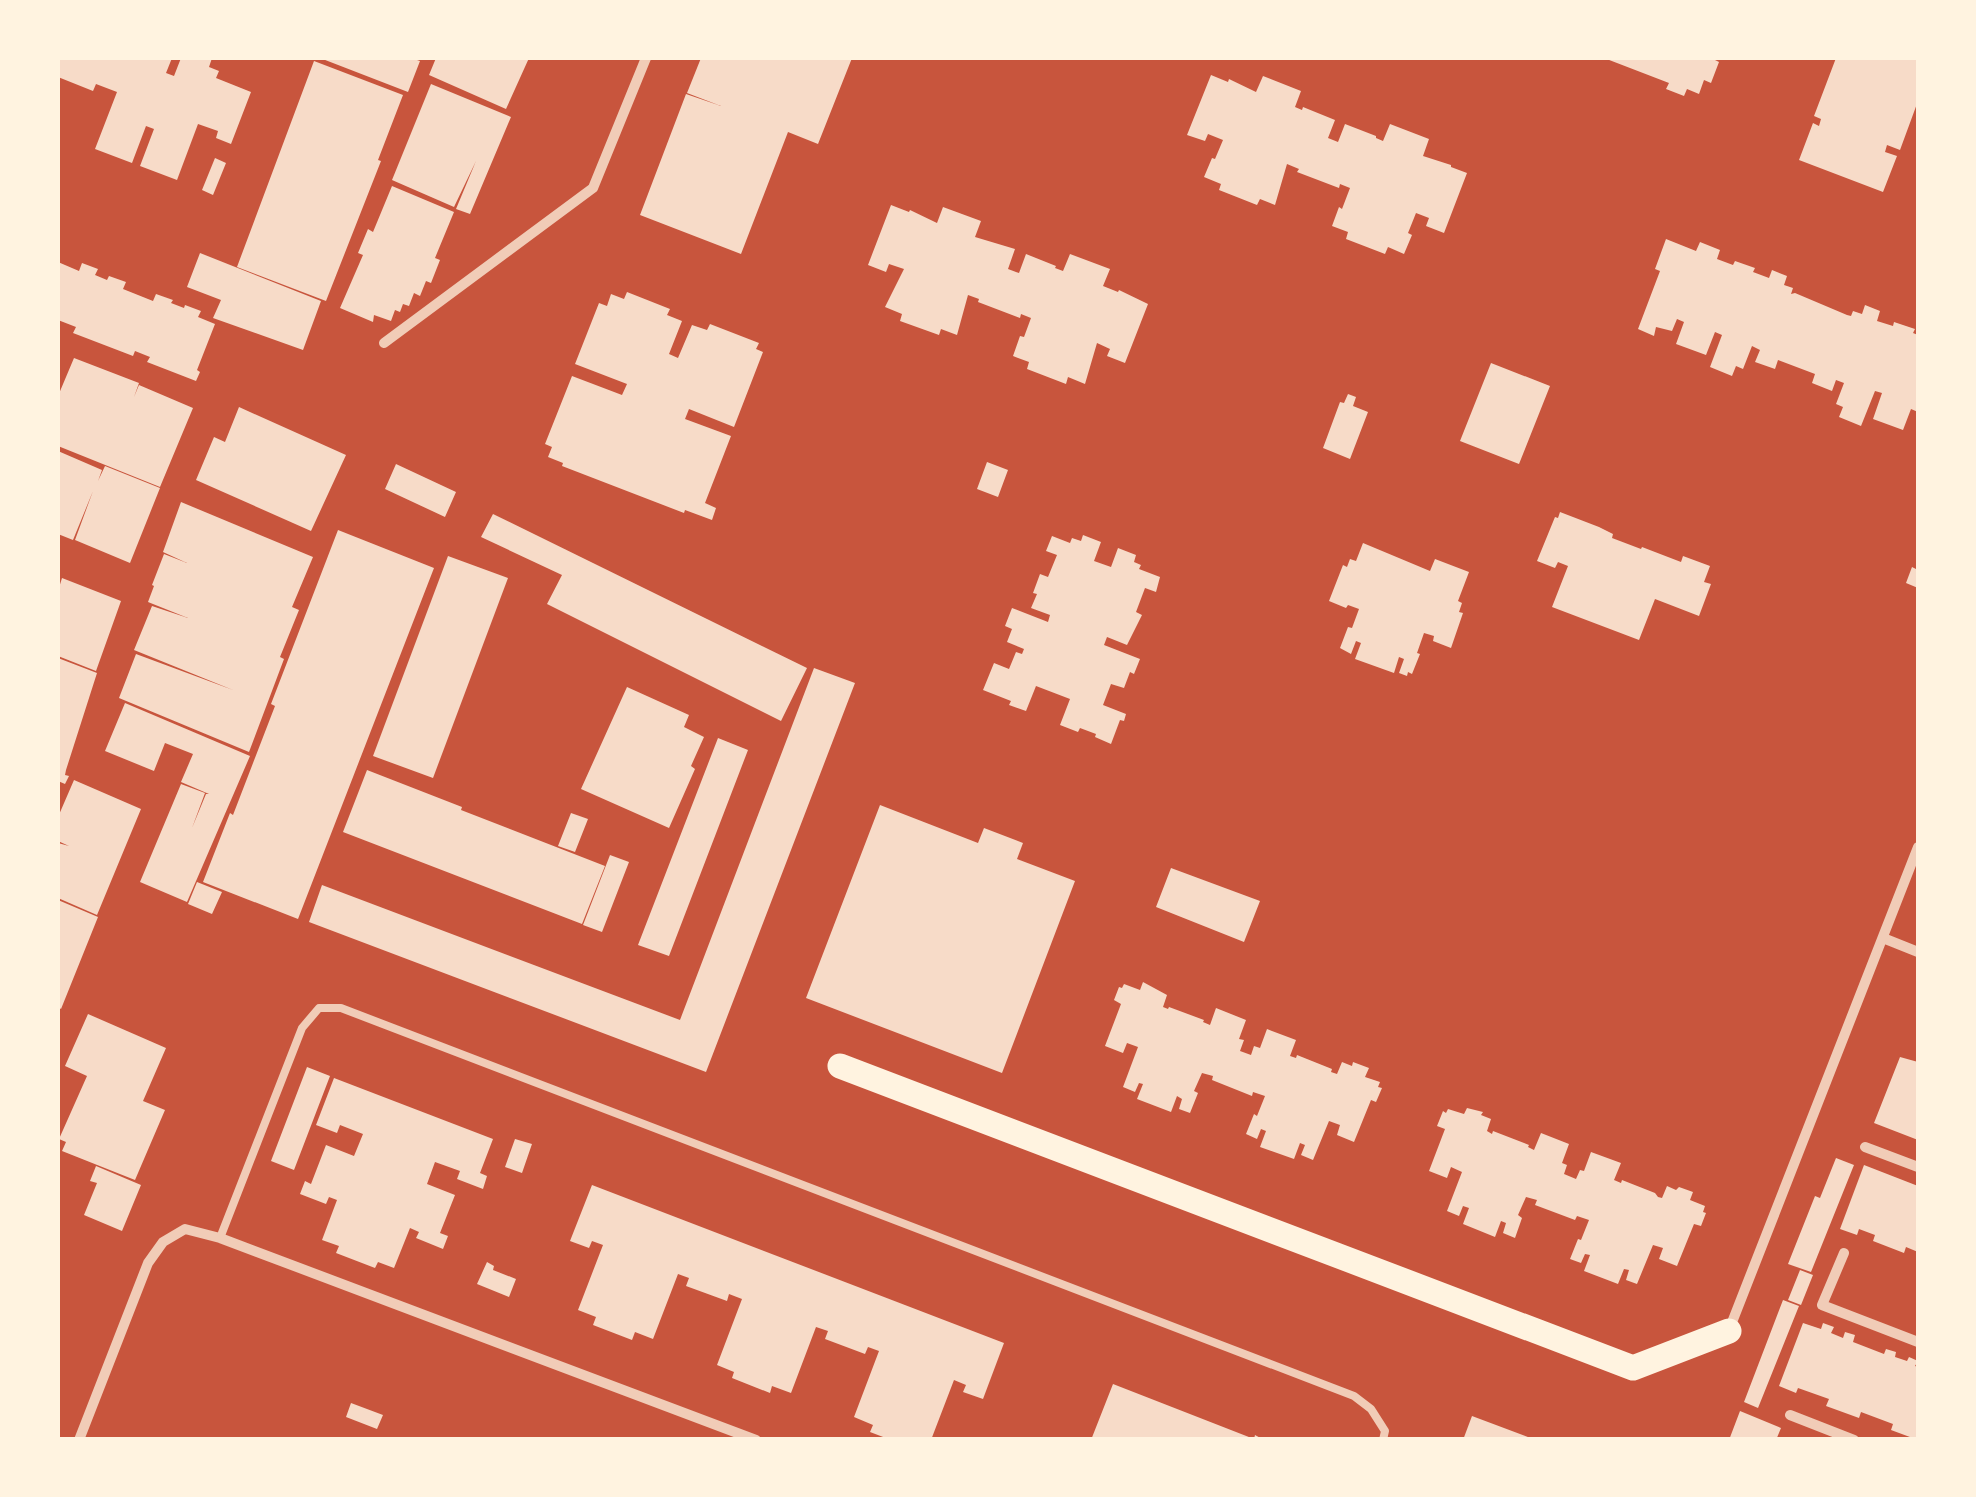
<svg xmlns="http://www.w3.org/2000/svg" width="1976" height="1497" viewBox="0 0 1976 1497" font-family="'Asap Condensed',sans-serif">
<style>
.building{fill:#f7dbc8}
.lines{fill:none;stroke-linecap:round;stroke-linejoin:round}
.service{stroke:#f1ccb7;stroke-width:8}
.minor{stroke:#f1ccb7;stroke-width:10}
.primary{stroke:#fff3e0;stroke-width:25}
</style>
<rect width="100%" height="100%" fill="#c8553d"/>
<path class="building" d="M58,58H172L166,73L174,76L181,58H212L209,67L219,71L216,78L251,92L231,144L216,138L218,131L198,124L177,180L140,166L154,129L146,126L132,163L95,149L117,92L96,84L93,91L58,77Z
M320,58H411L420,61L408,92Z
M436,58H529L506,109L429,75Z
M701,58H852L818,144L788,132L741,254L640,215L686,94L721,106L687,93Z
M1604,58H1716L1715,60L1719,62L1711,83L1704,80L1699,94L1687,89L1684,96L1666,89L1669,83Z
M1836,58H1918V101L1900,150L1887,145L1885,152L1897,156L1883,192L1799,160L1813,123L1819,126L1821,119L1814,116Z
M314,61L403,95L378,160L381,161L326,301L237,267Z
M1211,75L1228,82L1229,79L1256,92L1263,76L1301,91L1295,107L1302,110L1303,107L1335,120L1328,138L1338,142L1345,124L1376,136V138L1383,141L1390,124L1429,139L1423,156L1451,165V167L1467,173L1444,233L1426,226L1429,218L1416,213L1408,233L1412,235L1404,254L1388,247L1385,254L1346,239L1348,232L1332,226L1339,207L1342,209L1350,188L1340,184L1339,188L1297,172L1299,169L1287,164L1275,205L1260,199L1257,205L1219,190L1221,184L1204,177L1212,158L1215,159L1223,140L1208,134L1205,141L1187,135Z
M431,84L511,117L470,214L456,209L476,161L454,207L392,180Z
M215,158L226,163L213,195L202,190Z
M392,186L454,212L435,258L440,260L431,283L426,281L420,296L414,293L409,306L403,304L400,312L395,310L391,321L374,315L373,322L340,308L363,255L358,253L368,229L373,232Z
M891,205L909,212L910,210L937,223L943,207L981,221L975,237L1015,249L1008,269L1019,273L1026,254L1056,266L1055,268L1063,271L1070,254L1110,269L1103,286L1118,292L1119,290L1148,304L1125,363L1107,356L1110,349L1097,343L1085,384L1068,377L1066,384L1027,369L1029,362L1013,356L1020,336L1024,337L1031,318L1021,314L1020,318L978,302L979,299L968,295L957,335L941,329L939,335L900,321L902,314L885,307L904,269L889,264L886,272L868,265Z
M1666,239L1696,251L1700,242L1720,250L1717,259L1733,265L1735,261L1755,268L1753,272L1769,278L1772,270L1787,276L1784,285L1793,288L1791,294L1795,293L1847,315L1851,316L1853,311L1862,314L1865,305L1880,311L1877,321L1893,326L1894,322L1915,329L1913,333L1918,335V412L1911,409L1903,430L1873,419L1882,393L1875,391L1861,426L1839,417L1843,407L1836,404L1844,383L1836,380L1832,391L1812,383L1815,374L1778,360L1775,369L1755,362L1760,350L1752,346L1743,369L1736,366L1732,376L1710,367L1722,335L1715,332L1706,355L1676,344L1684,322L1677,319L1672,331L1656,327L1654,336L1638,329L1660,271L1655,269Z
M200,253L321,301L303,350L213,318L221,300L187,287Z
M58,262L79,271L82,263L98,269L95,275L107,280L109,276L126,282L123,289L153,301L156,294L173,300L171,303L184,308L185,305L201,311L198,317L215,324L197,370L200,372L196,381L147,362L150,357L135,351L133,356L73,333L76,327L58,320Z
M627,292L670,309L667,315L682,321L669,354L678,358L692,325L707,330L710,324L759,343L756,349L763,352L734,427L689,409L685,419L731,436L705,503L716,508L712,520L685,510L684,513L562,466L563,463L548,457L552,447L545,444L572,376L622,395L627,384L575,364L599,303L607,306L611,294L624,299Z
M74,358L139,383L134,397L139,385L193,408L160,487L58,446V396Z
M1491,363L1550,386L1519,464L1460,441Z
M1348,394L1356,397L1353,406L1368,412L1350,459L1323,448L1340,402L1344,403Z
M239,407L346,455L311,531L196,480L214,437L225,442Z
M58,451L102,470L98,481L105,466L160,488L130,563L75,540L93,491L73,540L58,534Z
M987,462L1008,470L998,497L977,489Z
M396,464L456,492L445,517L385,489Z
M181,502L313,557L292,607L299,610L280,657L284,659L249,752L119,698L136,654L233,690L134,650L152,606L188,618L148,602L154,586L152,585L164,554L187,563L163,552Z
M1560,512L1599,527L1613,534L1612,538L1641,549L1642,547L1681,562L1683,556L1710,566L1704,582L1711,584L1699,616L1655,599L1639,640L1552,607L1568,566L1558,562L1555,568L1537,561L1555,517L1558,518Z
M493,514L807,668L781,721L547,604L562,575L481,537Z
M338,530L434,568L298,919L203,882L230,813L233,815L275,706L271,704Z
M1083,535L1101,542L1094,561L1111,567L1118,548L1136,555L1134,562L1141,565L1139,569L1160,577L1156,592L1145,588L1136,612L1142,615L1127,645L1107,637L1104,645L1140,659L1134,674L1130,672L1124,688L1111,684L1103,705L1126,714L1124,721L1120,720L1111,744L1095,737L1096,734L1080,728L1078,732L1060,725L1070,699L1036,686L1026,711L1009,705L1011,701L983,690L994,663L1009,669L1016,652L1022,654L1024,649L1007,642L1012,629L1005,626L1012,608L1048,622L1050,615L1031,608L1037,594L1033,593L1040,574L1048,577L1057,555L1046,551L1052,536L1070,543L1072,538L1081,541Z
M1363,543L1430,571L1435,559L1469,572L1458,601L1462,603L1459,612L1463,613L1451,648L1433,641L1434,636L1424,633L1417,653L1420,654L1412,674L1408,672L1407,676L1399,673L1404,659L1399,657L1394,673L1355,659L1361,643L1356,641L1351,654L1340,648L1348,627L1352,628L1359,609L1348,605L1346,608L1329,601L1343,565L1347,567L1350,559L1356,561Z
M448,556L508,578L433,778L373,756Z
M1912,567L1918,570V588L1906,583Z
M62,578L121,601L96,671L58,656V591Z
M58,658L97,673L66,770L65,775L69,776L65,784L58,781Z
M814,668L855,683L706,1072L309,922L322,885L680,1020Z
M627,687L689,715L684,727L704,737L691,766L695,769L669,828L581,789Z
M125,703L250,756L187,902L140,882L181,784L205,793L192,828L206,794H209L181,782L193,754L165,743L154,771L105,751Z
M718,738L748,750L669,956L638,945Z
M367,770L462,807L461,810L605,866L582,924L343,832Z
M74,780L141,809L97,915L58,898V843L69,846L58,841V817Z
M880,805L978,843L984,828L1023,843L1017,859L1075,881L1002,1073L806,998Z
M571,813L588,819L575,852L558,846Z
M610,855L629,862L602,932L583,925Z
M1171,868L1260,901L1244,942L1156,907Z
M197,882L222,892L212,914L188,904Z
M58,900L98,917L61,1009L58,1007Z
M1143,982L1167,995L1163,1007L1168,1009L1169,1007L1204,1020L1203,1022L1210,1025L1216,1008L1246,1020L1239,1039L1244,1040L1240,1051L1251,1055L1254,1046L1260,1048L1267,1029L1296,1040L1290,1056L1296,1058L1297,1055L1332,1069L1331,1072L1337,1074L1342,1062L1352,1066L1353,1062L1369,1068L1365,1077L1380,1082L1378,1087L1382,1088L1376,1102L1371,1100L1354,1142L1337,1135L1340,1125L1329,1121L1313,1160L1301,1155L1305,1145L1300,1143L1294,1159L1260,1147L1266,1131L1261,1129L1257,1139L1246,1134L1254,1114L1257,1116L1265,1096L1253,1092L1252,1096L1212,1080L1213,1076L1202,1073L1194,1091L1198,1093L1190,1113L1179,1109L1182,1099L1177,1096L1171,1112L1137,1099L1143,1084L1139,1083L1135,1092L1123,1087L1138,1047L1127,1043L1123,1053L1105,1046L1121,1004L1114,1000L1119,987L1122,988L1124,984L1140,990Z
M88,1014L166,1048L143,1101L165,1110L135,1180L62,1151L66,1142L59,1139L87,1076L65,1066Z
M1900,1057L1918,1062V1140L1874,1123Z
M307,1067L330,1076L294,1170L271,1161Z
M334,1078L493,1139L480,1173L487,1176L483,1189L457,1179L460,1171L435,1162L427,1184L455,1195L440,1233L448,1236L443,1249L416,1238L419,1232L410,1228L394,1268L378,1262L375,1268L336,1253L339,1246L322,1240L337,1200L329,1197L326,1204L300,1194L305,1181L311,1184L326,1145L354,1156L363,1134L340,1125L337,1133L316,1125Z
M1467,1108L1483,1112L1481,1115L1491,1119L1487,1131L1492,1134L1493,1131L1529,1145L1528,1147L1534,1150L1541,1133L1569,1144L1562,1163L1567,1165L1564,1174L1576,1179L1580,1170L1584,1171L1591,1152L1621,1163L1614,1180L1621,1183L1622,1180L1655,1193L1658,1197L1662,1198L1667,1186L1676,1190L1679,1187L1693,1192L1690,1200L1705,1206L1703,1212L1706,1213L1701,1226L1694,1224L1677,1266L1659,1259L1663,1248L1653,1245L1637,1284L1626,1280L1629,1270L1624,1269L1618,1284L1584,1271L1590,1255L1585,1254L1581,1263L1570,1259L1578,1239L1581,1240L1589,1220L1577,1216L1575,1220L1535,1205L1537,1200L1526,1197L1518,1215L1522,1218L1515,1238L1503,1233L1506,1223L1501,1221L1495,1237L1463,1224L1469,1208L1463,1206L1459,1216L1447,1211L1462,1172L1451,1167L1447,1178L1429,1171L1445,1129L1437,1126L1443,1111L1446,1113L1448,1109L1464,1114Z
M515,1139L532,1144L522,1173L505,1167Z
M1836,1158L1854,1165L1811,1272L1788,1264L1815,1196L1820,1198Z
M1864,1165L1918,1186V1252L1906,1247L1904,1253L1873,1241L1875,1235L1859,1229L1857,1235L1840,1229Z
M96,1166L141,1185L122,1231L84,1215L97,1183L90,1181Z
M592,1185L1004,1343L983,1399L963,1392L966,1385L954,1380L931,1440H891L870,1432L873,1425L854,1417L879,1351L868,1347L865,1354L825,1339L828,1331L816,1327L791,1393L772,1386L770,1393L732,1378L734,1372L717,1365L742,1299L729,1294L727,1301L686,1286L689,1278L678,1274L653,1339L635,1332L632,1340L593,1325L596,1317L578,1310L603,1245L592,1241L589,1248L570,1241Z
M487,1262L494,1266L493,1270L516,1279L509,1297L477,1284Z
M1800,1270L1813,1275L1801,1305L1788,1300Z
M1783,1300L1799,1306L1758,1408L1744,1402Z
M1803,1323L1821,1329L1823,1323L1834,1327L1831,1333L1843,1338L1845,1332L1855,1335L1853,1342L1884,1354L1886,1349L1896,1352L1895,1357L1907,1361L1909,1357L1918,1361L1915,1366L1918,1367V1440L1891,1430L1893,1424L1861,1412L1859,1418L1826,1406L1829,1399L1798,1388L1796,1393L1779,1386Z
M1113,1384L1254,1439L1255,1435L1264,1440H1091Z
M351,1403L383,1415L377,1429L346,1417Z
M1740,1411L1781,1428L1776,1440H1729Z
M1472,1416L1533,1439V1440H1463Z"/>
<g class="lines">
<path class="service" d="M220,1238L302,1028L319,1008H341L1354,1396L1371,1409L1385,1431L1383,1440"/>
<path class="minor" d="M384,343L593,188L646,58
M1883,938L1918,952
M1865,1147L1918,1167
M1844,1253L1822,1305L1918,1342
M1729,1330L1918,847
M1790,1415L1854,1440
M79,1440L148,1263L163,1242L185,1229L220,1238L756,1440"/>
<path class="primary" d="M840,1066L1633,1368L1729,1331"/>
</g>
<rect width="1976" height="1497" fill="none" stroke="#fff3e0" stroke-width="120"/>
</svg>
